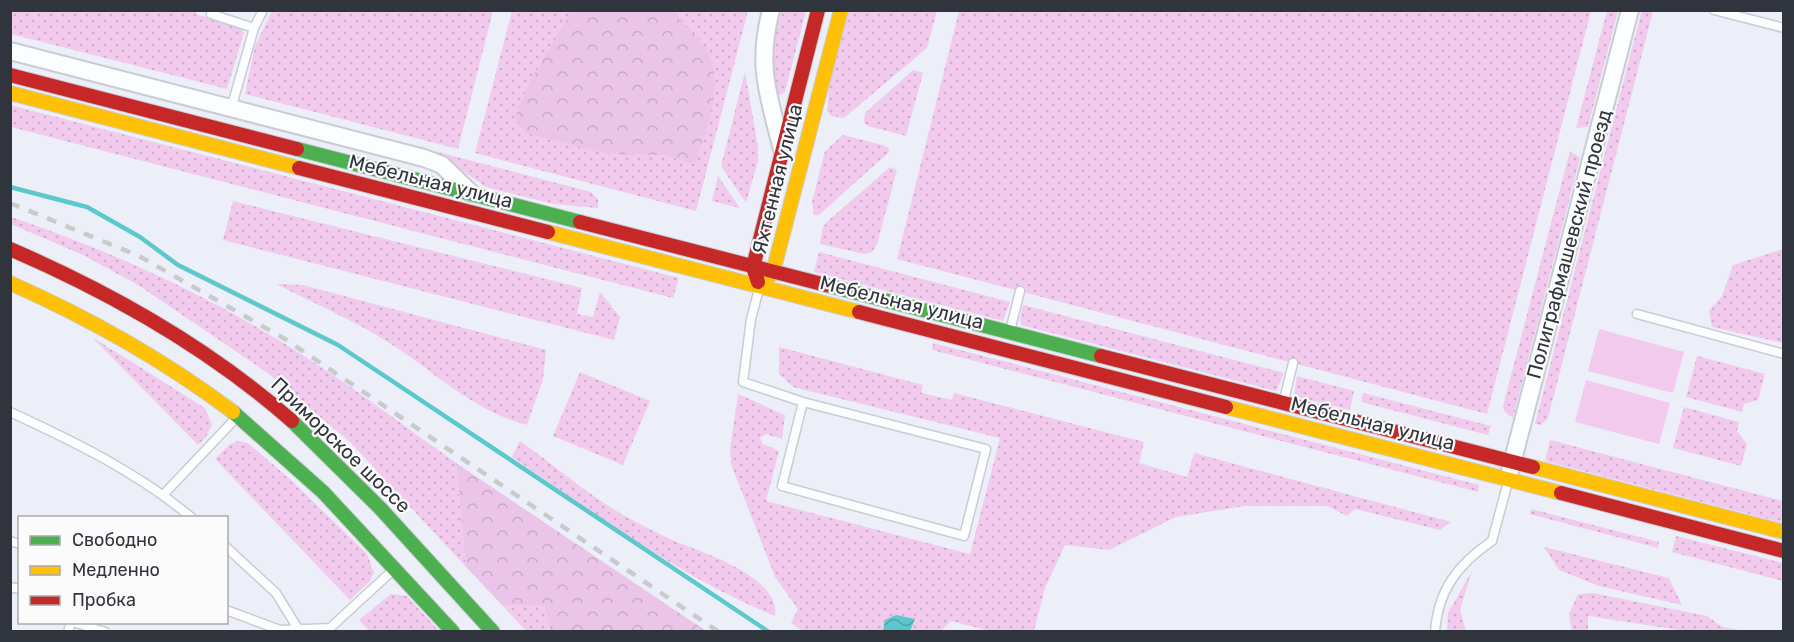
<svg xmlns="http://www.w3.org/2000/svg" width="1794" height="642" viewBox="0 0 1794 642" font-family="Rubik,sans-serif">
<style>
.grass{fill:url(#grass-dots)}
.forest{fill:url(#forest-crowns)}
.garden{fill:#f1caee}
.water{fill:url(#water-waves)}
.lines{fill:none;stroke-linecap:round;stroke-linejoin:round}
.stream{stroke:#5bc9cc;stroke-width:4.5}
.lane-casing{stroke:#c9ccd3;stroke-width:11}
.street-casing{stroke:#c9ccd3;stroke-width:20}
.fast-casing{stroke:#c9ccd3;stroke-width:16}
.slow-casing{stroke:#c9ccd3;stroke-width:16}
.jam-casing{stroke:#c9ccd3;stroke-width:16}
.lane{stroke:#fcfdfe;stroke-width:8}
.street{stroke:#fcfdfe;stroke-width:16}
.fast{stroke:#4caf50;stroke-width:14}
.slow{stroke:#ffc107;stroke-width:14}
.jam{stroke:#c62828;stroke-width:14}
.rail{stroke:#c8cacc;stroke-width:4.5;stroke-dasharray:10 10;stroke-linecap:butt}
.labels{text-anchor:middle;dominant-baseline:central;stroke-width:4.5;stroke-linejoin:round;paint-order:stroke}
.street-label{font-size:20px;fill:#30343d;stroke:#fbfbfb}
</style>
<defs>
<pattern id="grass-dots" width="8" height="8" patternUnits="userSpaceOnUse" patternTransform="scale(1.5)"><rect width="8" height="8" fill="#f1caee"/><path d="M2 2h.1M6 6h.1" fill="none" stroke="#cfaecd" stroke-width="1.8" stroke-linecap="round"/></pattern>
<pattern id="forest-crowns" width="20" height="18" patternUnits="userSpaceOnUse" patternTransform="scale(1.5)"><rect width="20" height="18" fill="#ebc4e9"/><path d="M2 6a3 3 0 1 1 6 0M12 15a3 3 0 1 1 6 0" fill="none" stroke="#caa9c9"/></pattern>
<pattern id="water-waves" width="16" height="10" patternUnits="userSpaceOnUse" patternTransform="scale(1.5)"><rect width="16" height="10" fill="#5bc9cc"/><path d="M0 5q4-4 8 0t8 0" fill="none" stroke="#4ca4a7"/></pattern>
</defs>
<rect width="100%" height="100%" fill="#eceff7"/>
<path class="grass" d="M1642,10L1653,11L1548,418L1541,425L1535,424Z
M10,11H197L196,14L240,27L244,33L227,89L11,34Z
M272,11H493L458,149L245,94L255,46Z
M512,11H748L696,211L475,153Z
M781,11H806L785,92L780,95L777,94C772,64 773,40 781,11Z
M846,11H937L927,48L844,118L831,116L827,111L831,67Z
M959,11H1591L1487,414L897,259Z
M1607,11H1618L1588,127L1576,128Z
M913,70L923,73L906,136L868,126L864,123L865,113Z
M745,72L758,147V161L746,203L721,166Z
M10,105L679,278L673,298L11,127Z
M843,135L882,145L888,147L889,152L819,215H814L812,202L825,151Z
M434,151L591,192L598,199V208L553,204L486,187Z
M1570,151L1580,158L1513,418L1505,412L1503,406Z
M890,167L897,170L877,244L872,252L864,254L820,244L823,227L828,221Z
M718,176L740,208L712,201Z
M233,201L582,288L577,314L593,317L600,292L620,317L614,340L223,240Z
M11,217C118,253 223,302 318,365C365,396 410,430 456,463L466,567L350,442L265,371L138,285L83,255L11,224Z
M1783,249V343L1712,327L1709,311L1722,296L1733,265Z
M819,252L1010,302L1003,321L814,272Z
M276,284L303,285L546,350L543,379L527,425C467,409 430,366 378,336C346,317 310,301 276,284Z
M1023,305L1284,373L1276,391L1021,325L1020,319Z
M92,337L205,408L212,425L206,437L198,445Z
M933,343L1479,485L1478,492L932,350Z
M779,347L923,385L921,393L952,400L954,393L1144,442L1139,463L1187,477L1194,453L1451,522L1440,530L1355,509L1347,516L1327,506H1245L1176,517L1109,550L1065,545L1045,588L1034,631H990L951,621L941,631H802L791,623L798,609L775,577L731,464L730,449L738,394L785,415L782,439L766,434L760,438L763,444L779,451L766,501L970,554L1000,438L793,387L779,374Z
M1697,356L1765,374L1758,400L1744,404L1742,412L1686,397Z
M580,372L650,401L623,465L553,436Z
M1297,376L1354,391L1350,410L1294,396Z
M1363,393L1491,426L1488,435L1361,402Z
M1684,407L1739,422L1737,431L1747,444L1741,466L1673,448Z
M1550,440L1783,501V523L1545,461Z
M238,441L248,443L291,480L367,554L374,573L370,581L350,600L215,459L229,445Z
M520,441C554,465 588,495 625,516C642,525 661,535 679,543C708,554 780,578 775,616C680,577 597,515 512,457Z
M1531,509L1659,542L1658,548L1530,514Z
M1676,536L1783,563V581L1672,552Z
M1544,547L1669,578L1682,605L1599,586L1559,570Z
M1472,571L1460,610L1466,631H1447L1448,613Z
M1593,593L1707,616L1722,627L1746,631H1685L1588,616V631H1572L1569,614L1578,594Z
M391,594L407,596L439,631H369L359,620Z
M502,605L544,606L551,631H526Z"/>
<path class="forest" d="M572,11H673C681,24 696,32 704,45C728,80 706,129 695,164L664,155L608,154L525,133L515,117L529,83Z
M456,463L706,631H551L544,606L502,605L466,567Z"/>
<path class="garden" d="M1599,329L1684,352L1673,393L1588,371Z
M1586,380L1670,403L1659,444L1575,422Z"/>
<path class="water" d="M896,615L915,619L910,631H883L885,620Z"/>
<g class="lines">
<path class="stream" d="M10,187L87,207L140,237L178,265L338,345L769,632"/>
<defs>
<path id="lane" d="M212,10L211,14L254,28
M1714,10L1784,28
M231,109L254,28L263,10
M759,289L751,319L743,382L803,402L986,449L964,536L782,486L803,402
M1637,314L1784,354
M1010,331L1020,291
M1284,400L1293,363
M10,412C73,441 139,473 192,518
M164,494L236,418
M10,541L20,544
M226,547L276,593L300,632
M10,587L20,589
M226,610L280,630L330,628L392,571
M73,622L105,632
M68,632L71,622
M1435,632C1438,590 1458,564 1492,541L1508,482"/>
<path id="street" d="M771,10C756,67 769,96 782,150
M10,51L424,158L442,165L471,193
M1510,471L1630,10"/>
<path id="fast" d="M297,149L580,222
M826,285L1101,356
M233,412L323,492L453,632
M292,421L380,508L493,632"/>
<path id="slow" d="M10,93L299,168
M548,232L859,312
M10,283C89,318 164,360 233,412
M763,283L773,272L841,10
M1226,407L1561,493
M1533,467L1784,532"/>
<path id="jam" d="M10,75L297,149
M299,168L548,232
M580,222L826,285
M10,249C112,293 208,347 292,421
M758,282L753,267L818,10
M859,312L1226,407
M1101,356L1533,467
M1561,493L1784,551"/>
</defs>
<use href="#lane" class="lane-casing"/>
<use href="#street" class="street-casing"/>
<use href="#fast" class="fast-casing"/>
<use href="#slow" class="slow-casing"/>
<use href="#jam" class="jam-casing"/>
<use href="#lane" class="lane"/>
<use href="#street" class="street"/>
<use href="#fast" class="fast"/>
<use href="#slow" class="slow"/>
<use href="#jam" class="jam"/>
<path class="rail" d="M10,203L139,256L285,339L719,632"/>
</g>
<g class="labels">
<g class="street-label">
<text transform="translate(777 179) rotate(-76)">Яхтенная улица</text>
<text transform="translate(431 181) rotate(14)">Мебельная улица</text>
<text transform="translate(1569 244) rotate(-75)">Полиграфмашевский проезд</text>
<text transform="translate(902 302) rotate(14)">Мебельная улица</text>
<text transform="translate(1373 423) rotate(14)">Мебельная улица</text>
<text transform="translate(341 445) rotate(44)">Приморское шоссе</text>
</g>
</g>
<rect width="1794" height="642" fill="none" stroke="#30343d" stroke-width="24"/>
<rect x="18" y="516" width="210" height="108" fill="#fbfbfb" stroke="#aaabaf" stroke-width="1.5"/>
<rect x="30" y="536" width="30" height="9" fill="#4caf50" stroke="#aaabaf" stroke-width="1.5"/>
<text x="72" y="546" font-size="18" fill="#30343d">Свободно</text>
<rect x="30" y="566" width="30" height="9" fill="#ffc107" stroke="#aaabaf" stroke-width="1.5"/>
<text x="72" y="576" font-size="18" fill="#30343d">Медленно</text>
<rect x="30" y="596" width="30" height="9" fill="#c62828" stroke="#aaabaf" stroke-width="1.5"/>
<text x="72" y="606" font-size="18" fill="#30343d">Пробка</text>
</svg>
